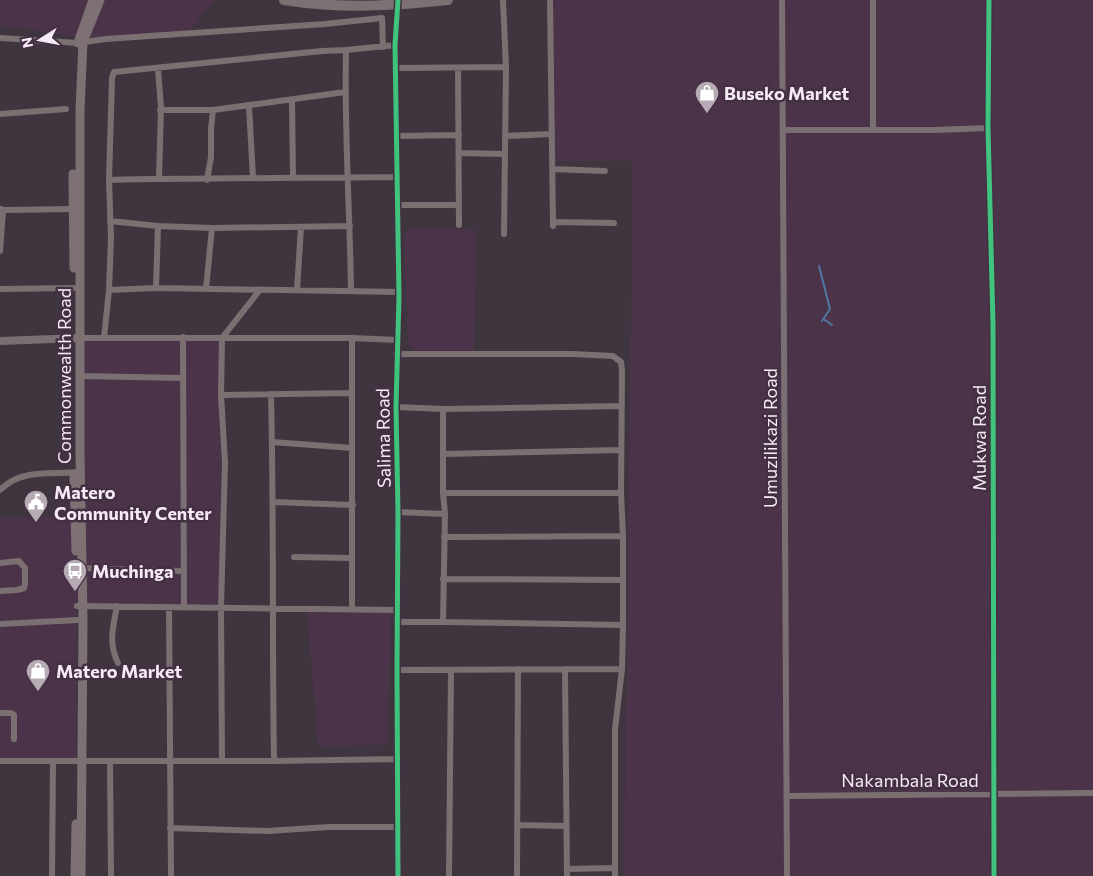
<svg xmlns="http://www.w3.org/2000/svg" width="1093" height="876" viewBox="0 0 1093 876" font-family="Commissioner,sans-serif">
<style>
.built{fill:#4b344a}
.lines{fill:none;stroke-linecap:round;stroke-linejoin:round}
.stream{stroke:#5077a3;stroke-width:2}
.minor{stroke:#7a7071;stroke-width:6}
.tertiary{stroke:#7a7071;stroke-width:8}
.secondary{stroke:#7e7174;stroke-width:9}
.primary{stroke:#7b7072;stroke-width:10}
.cycleway-casing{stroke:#443043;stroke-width:8}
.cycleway{stroke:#40c37c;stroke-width:5}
.labels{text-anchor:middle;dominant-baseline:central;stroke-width:5;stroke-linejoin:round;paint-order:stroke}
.poi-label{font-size:18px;font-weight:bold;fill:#f6eaf5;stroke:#443043;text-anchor:start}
.street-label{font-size:18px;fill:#f6eaf5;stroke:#443043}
</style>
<rect width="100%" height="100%" fill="#3f353f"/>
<path class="built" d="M0,0H215L190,30L91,39L0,25Z
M548,0H1093V876H624L633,161H554Z
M412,227L476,230L474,353H417L408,343L404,235Z
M76,337L222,338L220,607L77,605L76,759L0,761V518L76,516Z
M307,609L391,612L388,745L318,746Z"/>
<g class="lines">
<path class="stream" d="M819,266L830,309L822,321
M825,320L832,325"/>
<path class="minor" d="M503,0L506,67L504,234
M550,0L553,226
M782,0L787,876
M989,0L988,128L993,324L994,876
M0,38L78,43L106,39L325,24L382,18L383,47
M346,50C344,131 350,211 351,291
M397,68L506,67
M458,68L459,225
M158,69L161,107L159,179
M292,100L293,177
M249,106L253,178
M160,110H213L345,92
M0,114L66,109
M783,130H934L988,128
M873,130V0
M397,136L459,135
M505,136L552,134
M459,153L505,154
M552,169L605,171
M109,180C205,178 302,178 398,177
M207,180L211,157V129L213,110
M397,205H459
M3,210L73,209
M110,221L158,226L212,228L350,226
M553,222L614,223
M0,251L3,210L1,209
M156,288L158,226
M0,289L74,288
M206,289L212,228
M109,290L156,288L399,292
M297,290L301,227
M183,337L184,606
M80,338H352L397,340
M104,338L109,290L111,238L109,180L112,78L114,72L322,51L346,50L395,45
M352,338V610
M396,354H572L613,356L621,362L622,371L621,493L623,536V625L622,669L615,729V876
M80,376L183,378
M271,394C274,517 272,639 274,761
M221,395L352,393
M396,407L443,409L622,406
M443,409V493L445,514L443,622
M272,442L352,448
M443,454L621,450
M0,490C22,468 51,475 79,472
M443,493H621
M274,502L353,505
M398,512L445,514
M444,537L623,536
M294,557L352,558
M0,563L19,561L25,568V584L24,588L17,590L0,591
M76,568L183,571
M443,579L623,580
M77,606L397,610
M117,606C113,628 108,642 118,663
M169,607L171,876
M397,622H443L623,625
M0,624L78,620
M565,669L567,876
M397,670L622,669
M0,713H11L14,715V739
M0,761H274L398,759
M110,761L111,876
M222,761L221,607L225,463L221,395L222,338L259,291
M787,796L1093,793
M518,825L565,826
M170,828L268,831L329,827H398
M567,869L615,868
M52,876L53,762
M398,876L397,670L398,512L396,407L399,297L395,45L398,1
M449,876L451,670
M517,876L518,669"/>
<path class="tertiary" d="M0,341L80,338"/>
<path class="secondary" d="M78,43L93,0
M73,174L74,268
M74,476L76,551
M75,876L76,824
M81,876L83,620L80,454V110L83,42L100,0"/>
<path class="primary" d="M284,0C339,9 393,6 448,0"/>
<defs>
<path id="cycleway" d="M989,0L988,128L993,324L994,876
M398,876L397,670L398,512L396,407L399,297L395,45L398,0"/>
</defs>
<use href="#cycleway" class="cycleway-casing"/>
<use href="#cycleway" class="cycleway"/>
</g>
<defs>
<symbol id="shop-pin" viewBox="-11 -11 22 30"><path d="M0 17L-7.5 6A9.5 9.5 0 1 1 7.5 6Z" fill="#b6abb5" stroke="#443043"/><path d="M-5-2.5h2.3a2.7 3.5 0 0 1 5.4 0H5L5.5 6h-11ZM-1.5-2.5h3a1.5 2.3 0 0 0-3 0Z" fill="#fff"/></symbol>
<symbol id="civic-pin" viewBox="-11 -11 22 30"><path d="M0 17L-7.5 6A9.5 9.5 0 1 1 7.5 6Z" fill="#b6abb5" stroke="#443043"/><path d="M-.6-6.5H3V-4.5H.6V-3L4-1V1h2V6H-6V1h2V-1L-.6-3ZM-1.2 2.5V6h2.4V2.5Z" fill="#fff"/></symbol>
<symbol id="bus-pin" viewBox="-11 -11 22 30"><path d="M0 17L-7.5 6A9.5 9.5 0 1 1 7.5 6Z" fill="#b6abb5" stroke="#443043"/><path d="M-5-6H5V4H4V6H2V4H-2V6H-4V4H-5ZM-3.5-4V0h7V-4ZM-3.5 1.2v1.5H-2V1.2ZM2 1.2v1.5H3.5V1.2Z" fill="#fff"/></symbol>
</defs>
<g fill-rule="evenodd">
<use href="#shop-pin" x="693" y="79" width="28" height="38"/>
<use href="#civic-pin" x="22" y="488" width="28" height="38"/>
<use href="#bus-pin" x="61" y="557" width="28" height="38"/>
<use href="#shop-pin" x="24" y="657" width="28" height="38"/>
</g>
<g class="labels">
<g class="poi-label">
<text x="724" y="93">Buseko Market</text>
<text x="54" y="492">Matero<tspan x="54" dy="21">Community Center</tspan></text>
<text x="92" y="571">Muchinga</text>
<text x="56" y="671">Matero Market</text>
</g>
<g class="street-label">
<text transform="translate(64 376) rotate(-90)">Commonwealth Road</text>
<text transform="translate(383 438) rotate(-91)">Salima Road</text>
<text transform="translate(770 438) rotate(-90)">Umuzilikazi Road</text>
<text transform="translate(979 438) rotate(-90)">Mukwa Road</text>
<text x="910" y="780">Nakambala Road</text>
</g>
</g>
<g transform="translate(40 40) rotate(259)" stroke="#443043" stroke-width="4" paint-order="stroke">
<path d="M0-4L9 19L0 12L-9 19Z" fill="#f6eaf5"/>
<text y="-8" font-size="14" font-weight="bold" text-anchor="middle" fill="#f6eaf5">N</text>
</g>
</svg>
